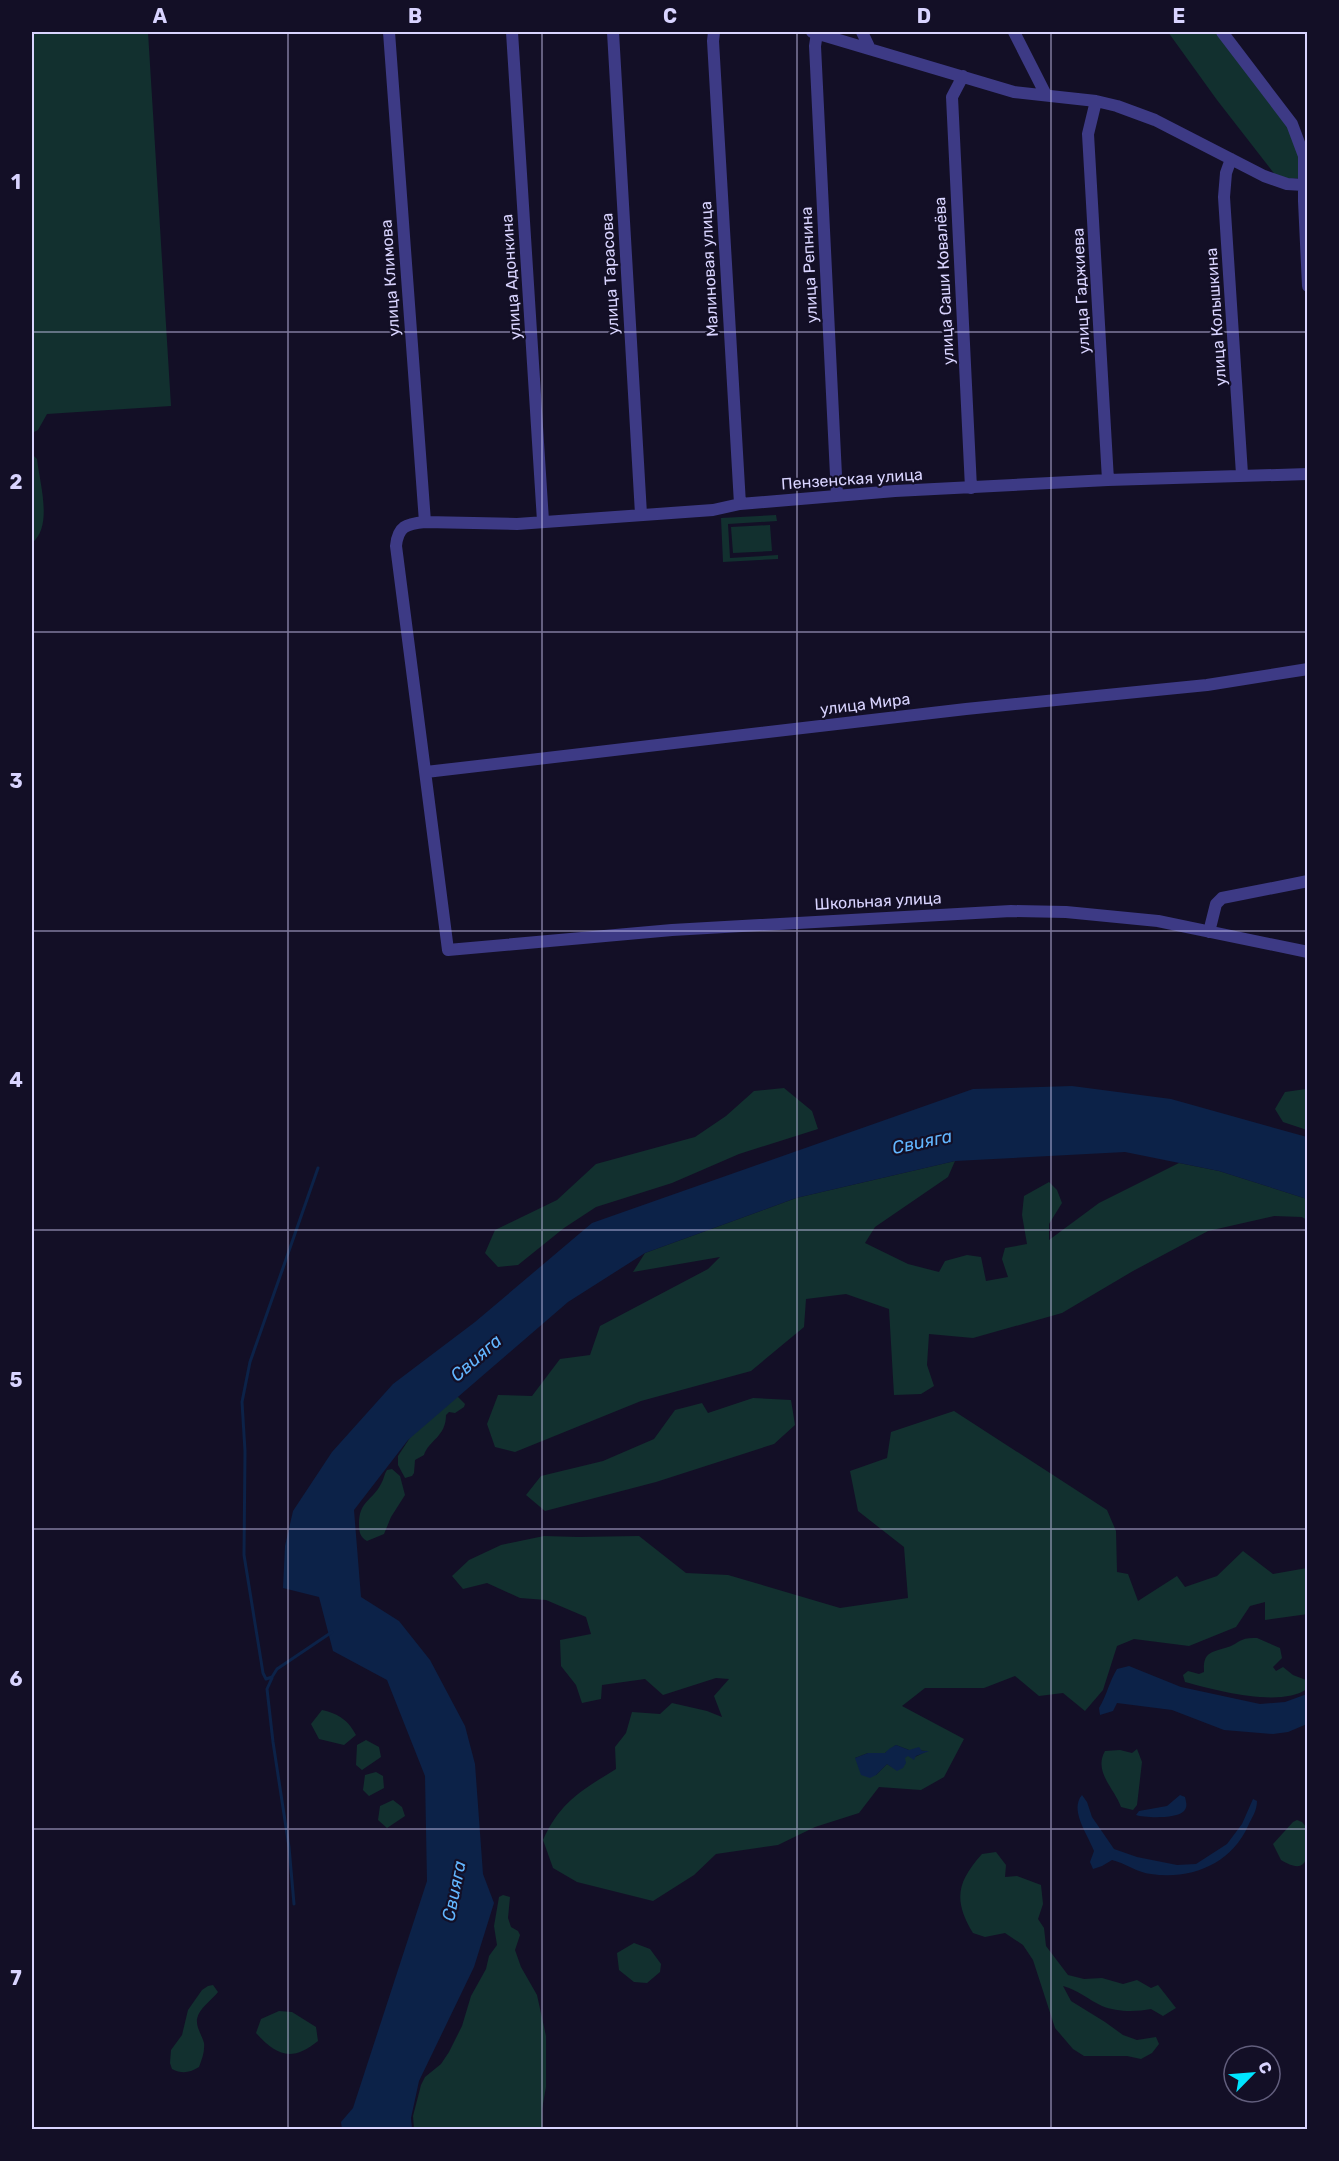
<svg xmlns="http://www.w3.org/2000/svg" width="1339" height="2161" viewBox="0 0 1339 2161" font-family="Rubik,sans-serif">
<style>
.green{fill:#12302f;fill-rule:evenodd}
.water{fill:#0c2248}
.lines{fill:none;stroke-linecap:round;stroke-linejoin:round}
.stream{stroke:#0c2248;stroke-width:3}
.street{stroke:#3d3a85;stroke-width:12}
.grid{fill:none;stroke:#d9d4ff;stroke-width:1.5;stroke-opacity:0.55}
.labels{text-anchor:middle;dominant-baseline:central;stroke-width:4.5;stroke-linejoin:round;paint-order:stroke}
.street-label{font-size:16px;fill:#d9d4ff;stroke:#130f26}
.water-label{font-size:18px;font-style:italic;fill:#62b6ff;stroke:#130f26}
.neatline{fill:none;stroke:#d9d4ff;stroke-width:2}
.grid-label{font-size:20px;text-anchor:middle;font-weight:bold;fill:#d9d4ff}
</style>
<rect width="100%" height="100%" fill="#130f26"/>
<path class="green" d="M32,32H148L171,406L47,414L38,430L32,433Z
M1168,32H1218L1307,154L1304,178L1289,179L1276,176L1217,100Z
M32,454L37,459C40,485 53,526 32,543Z
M776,515L777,521L728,524L730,558L778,555V559L723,562L721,518Z
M770,525L772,551L733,553L731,527Z
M784,1088L812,1111L818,1129L739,1154L672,1183L596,1207L564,1228L518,1265L498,1267L485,1253L495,1230L557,1200L596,1164L695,1137L726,1116L754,1091Z
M1306,1089L1308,1090L1307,1130L1283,1122L1275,1109L1285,1092Z
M955,1161L948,1177L875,1227L865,1243L908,1264L939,1272L945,1261L967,1255L981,1257L986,1281L1008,1277L1002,1259L1005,1248L1027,1244L1022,1215L1024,1196L1049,1182L1057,1190L1062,1203L1049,1224V1240L1099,1203L1179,1163L1219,1171L1307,1199V1220L1302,1217L1274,1216L1208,1231L1133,1271L1062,1313L973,1338L929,1334L927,1365L934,1386L921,1394L894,1395L889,1309L846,1294L806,1299L804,1327L751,1371L641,1401L515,1452L495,1447L487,1424L498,1395L532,1396L560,1359L590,1355L600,1326L708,1269L720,1257L633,1272L645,1253L796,1198Z
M457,1396L465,1404L464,1407L455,1413L449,1412L446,1415C446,1437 429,1440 424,1455L415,1460L414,1473L412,1476L405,1478L398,1465V1456L419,1424Z
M753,1398L791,1400L795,1425L774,1444L656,1482L545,1511L526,1495L541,1476L603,1461L654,1439L675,1410L702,1403L708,1413Z
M954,1411L1107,1510L1116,1531L1117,1572L1128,1574L1138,1601L1177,1576L1185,1587L1217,1576L1243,1551L1273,1574L1307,1568L1308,1614L1265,1620V1602L1250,1606L1236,1627L1189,1646L1134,1639L1117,1646L1103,1690L1085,1711L1063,1693L1039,1696L1015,1676L984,1688H925L902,1706L964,1739L944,1777L921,1790L879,1787L859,1813L815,1827L778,1845L716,1854L694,1875L653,1901L577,1882L553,1868L543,1840C560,1802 582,1790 616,1769L615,1747L626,1733L632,1712L660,1714L672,1703L707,1711L722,1717L714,1696L729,1679L716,1678L663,1695L645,1679L602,1685L601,1699L582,1703L576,1685L561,1666L560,1640L591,1634L586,1617L546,1600L520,1598L487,1583L463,1589L452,1576L469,1560L501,1545L544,1536L578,1537L639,1536L686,1573L728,1575L840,1608L908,1598L904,1547L858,1511L850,1471L887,1458L891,1432ZM896,1745L909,1750L927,1751L913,1758L908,1755L892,1767L887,1764L876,1775L855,1758L868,1753H885Z
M392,1469L400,1476L405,1495L391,1517L384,1534L367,1541C360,1537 359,1532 359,1524C359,1501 372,1501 381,1484C384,1479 384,1474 387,1470Z
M1257,1638L1280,1648L1282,1658L1273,1667L1276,1671L1283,1667L1293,1675L1306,1680L1307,1689C1280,1708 1215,1690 1185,1682L1183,1675L1188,1671L1199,1674L1204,1672C1203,1651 1211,1653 1228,1647C1233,1646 1237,1642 1242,1640C1246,1638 1252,1638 1257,1638Z
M322,1710C339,1714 348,1720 356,1735L344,1745L319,1739L311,1724Z
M366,1740L379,1747L381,1757L362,1770L356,1765L357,1745Z
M1137,1749L1142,1762L1137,1805L1133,1810L1121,1807C1115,1789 1093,1772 1105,1751L1120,1750L1132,1753Z
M376,1772L383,1776L384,1788L369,1796L363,1790L365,1775Z
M393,1800L402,1807L405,1816L387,1828L378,1820L380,1806Z
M1297,1820L1302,1822L1307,1828C1308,1850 1312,1879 1281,1860L1273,1844L1293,1822Z
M996,1852L1006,1865L1005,1877L1017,1876L1041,1885L1043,1904L1038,1919L1044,1928L1046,1946L1068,1975L1084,1979L1102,1978L1123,1984L1137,1980L1151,1988L1158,1985L1176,2008L1163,2016L1151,2009C1136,2012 1116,2012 1102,2006C1089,2000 1078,1990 1063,1986L1071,2001L1105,2022L1123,2035L1137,2040L1156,2037L1159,2044L1152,2053L1141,2059L1127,2056H1084L1073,2049L1055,2028L1033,1960L1023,1945L1005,1933L985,1937L973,1933C953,1900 957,1882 982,1854Z
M503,1895L510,1897L508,1918L511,1927L518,1931L520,1935L515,1950L521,1967L537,1995L546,2036V2087L542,2109V2129H414L413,2116L421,2085L425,2077L441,2064L449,2052L462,2026L471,1996L486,1969L489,1956L497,1945L494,1926L499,1897Z
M634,1943L650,1949L661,1964L660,1972L647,1983L634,1982L619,1970L617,1953Z
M213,1985L218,1992C212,2000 199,2008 197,2019C196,2028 202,2035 204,2043C205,2051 202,2059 199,2067C189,2073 182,2074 172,2069L170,2063L171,2050L182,2035L188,2010L202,1990L208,1986Z
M279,2011L292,2012L316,2027L318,2041C292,2062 277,2056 256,2033L261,2019Z"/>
<path class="water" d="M1072,1086L1171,1099L1307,1137V1199L1219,1171L1125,1152L955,1161L796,1198L645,1253L568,1302L408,1440L354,1510L361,1597L399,1621L430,1660L465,1726L475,1764L483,1874L494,1903L474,1967L419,2081L411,2118L412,2129H342L341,2122L353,2108L427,1881L425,1776L387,1680L333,1651L319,1597L283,1588L285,1546L293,1511L332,1452L393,1384L475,1322L592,1223L973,1089Z
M1129,1666L1181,1687L1260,1704L1285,1702L1307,1694V1724L1288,1732L1273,1734L1224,1730L1172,1710L1117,1703L1113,1711L1100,1715L1099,1708C1107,1695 1109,1682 1117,1669Z
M896,1745L909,1750L919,1747L922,1751H929L916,1756L914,1760L908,1756L905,1758L906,1763L903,1768L897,1771L887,1764L876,1775L870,1778L861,1775L855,1758L868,1753H885L889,1749Z
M1082,1795L1087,1802L1092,1817L1114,1849L1137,1857L1177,1865L1196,1864L1227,1844L1242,1824L1253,1799L1257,1801C1257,1811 1252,1817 1248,1826C1231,1864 1191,1880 1151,1874C1138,1873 1125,1863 1112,1860L1102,1866L1093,1869L1090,1862L1094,1851C1088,1835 1069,1810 1082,1795Z
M1180,1795L1185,1797C1186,1802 1188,1807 1184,1811C1177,1819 1145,1818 1136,1815L1139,1811L1167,1806Z"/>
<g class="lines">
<path class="stream" d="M318,1168L250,1362L242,1402L245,1451L244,1555L263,1673L266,1679L272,1677L277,1669L332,1632
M272,1678L267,1689L273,1742L289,1847L294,1904"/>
<path class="street" d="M389,32L425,522
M512,32L543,521
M613,32L641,514
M714,32L713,41L740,504
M812,32L1014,92L1096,101L1117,106L1155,120L1264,176L1287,184L1304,185
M862,32L870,49
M1014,32L1046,95
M1222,32L1292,124L1304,156V201L1308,286
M817,33L815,46L837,496
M963,76L952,97L971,488
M1096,101L1088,134L1108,480
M1231,159L1226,173L1224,197L1242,474
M1308,474L1108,480L895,491L740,504L713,510L517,524L425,522C406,524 398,526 396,546L448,950L672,930L1011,911L1066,912L1158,921L1308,952
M426,772L966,709L1207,685L1308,669
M1209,932L1216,904L1222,898L1308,881"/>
</g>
<path class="grid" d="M288,32V2130M542,32V2130M797,32V2130M1051,32V2130M32,332H1308M32,632H1308M32,931H1308M32,1230H1308M32,1529H1308M32,1829H1308"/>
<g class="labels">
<g class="street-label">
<text transform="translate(809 265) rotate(-93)">улица Репнина</text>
<text transform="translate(709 269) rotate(-93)">Малиновая улица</text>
<text transform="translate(610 274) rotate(-93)">улица Тарасова</text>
<text transform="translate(511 277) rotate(-94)">улица Адонкина</text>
<text transform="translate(390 278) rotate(-94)">улица Климова</text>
<text transform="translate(944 281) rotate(-93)">улица Саши Ковалёва</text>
<text transform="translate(1081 291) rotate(-93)">улица Гаджиева</text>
<text transform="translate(1216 317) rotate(-94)">улица Колышкина</text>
<text transform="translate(852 479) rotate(-4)">Пензенская улица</text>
<text transform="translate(865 704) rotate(-7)">улица Мира</text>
<text transform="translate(878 901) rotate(-3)">Школьная улица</text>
</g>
<g class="water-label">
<text transform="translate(922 1142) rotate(-12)">Свияга</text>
<text transform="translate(476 1358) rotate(-41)">Свияга</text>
<text transform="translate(454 1891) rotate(-79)">Свияга</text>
</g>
</g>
<rect width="1339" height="2161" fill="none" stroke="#130f26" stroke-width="66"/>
<g transform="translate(1252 2074) rotate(65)"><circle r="28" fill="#130f26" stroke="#625e7d" stroke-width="1.5"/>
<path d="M0-4.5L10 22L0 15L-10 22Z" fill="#00e5ff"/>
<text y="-9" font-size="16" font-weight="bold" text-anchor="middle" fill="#d9d4ff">С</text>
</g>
<rect x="33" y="33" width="1273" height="2095" class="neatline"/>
<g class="grid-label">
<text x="160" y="23">A</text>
<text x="415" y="23">B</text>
<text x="670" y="23">C</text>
<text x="924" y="23">D</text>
<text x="1179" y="23">E</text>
<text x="16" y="189">1</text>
<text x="16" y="489">2</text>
<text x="16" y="788">3</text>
<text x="16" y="1087">4</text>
<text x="16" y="1387">5</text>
<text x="16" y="1686">6</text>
<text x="16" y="1985">7</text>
</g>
</svg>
